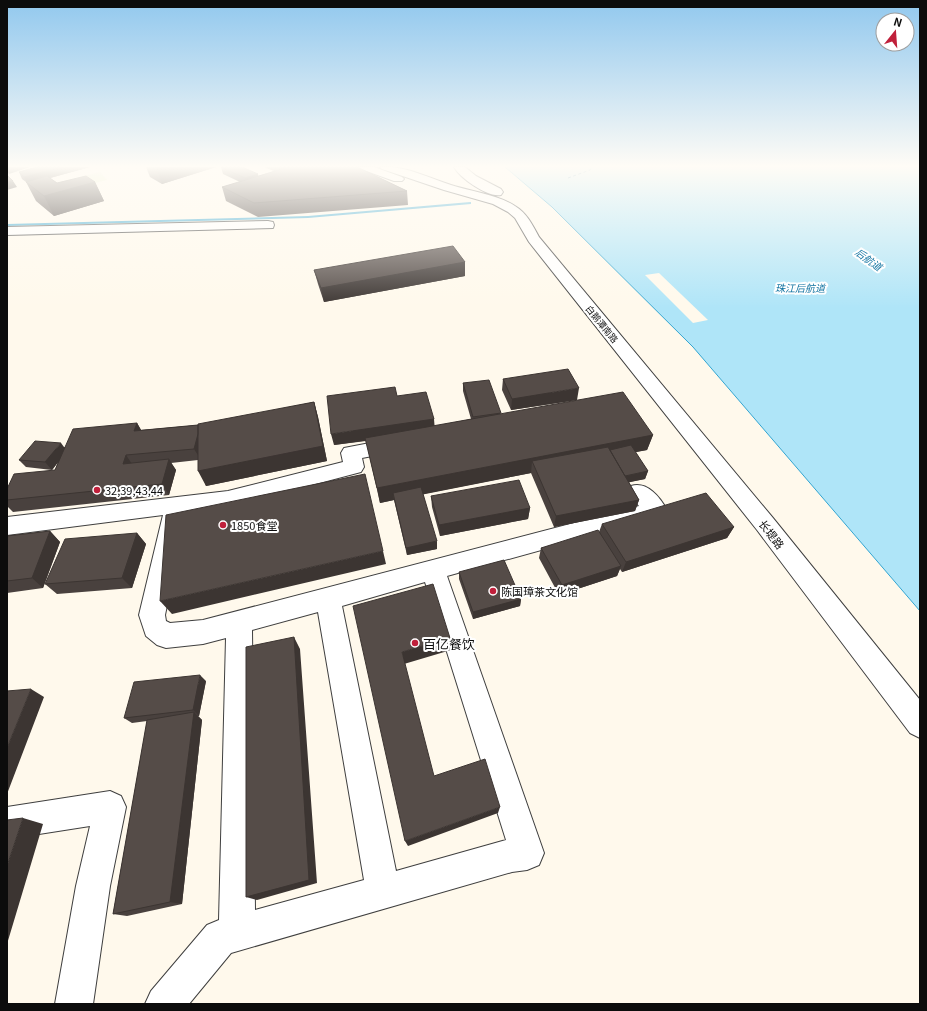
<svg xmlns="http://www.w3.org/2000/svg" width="927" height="1011" viewBox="0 0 927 1011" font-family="Georgia,'Noto Sans SC',serif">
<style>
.pitch{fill:#e7f1c6}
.water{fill:#afe5f8;stroke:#33a5d1}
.pier{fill:#fff9ec}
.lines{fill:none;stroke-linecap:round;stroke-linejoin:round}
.stream{fill:#33a5d1;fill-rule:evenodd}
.ferry{stroke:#1274a2;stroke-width:1;stroke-dasharray:3 2.5;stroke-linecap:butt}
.minor-casing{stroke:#3f3f3f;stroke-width:2}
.minor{fill:#fff;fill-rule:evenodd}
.wall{fill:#49413e}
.shaded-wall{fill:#3c3532}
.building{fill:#554c48;stroke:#3c3532}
.poi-dot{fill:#c0203b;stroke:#fff;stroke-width:1.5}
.labels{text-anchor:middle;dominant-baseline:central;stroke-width:4;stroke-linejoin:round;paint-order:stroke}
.far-street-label{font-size:9px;fill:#0c0c0c;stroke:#fff}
.far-water-label{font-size:10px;font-style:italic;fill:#1274a2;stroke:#fff}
.poi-label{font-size:11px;fill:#0c0c0c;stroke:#fff;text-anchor:start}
.street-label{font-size:11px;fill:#0c0c0c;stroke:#fff}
.near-poi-label{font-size:13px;fill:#0c0c0c;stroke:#fff;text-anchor:start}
</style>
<rect width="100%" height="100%" fill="#fff9ec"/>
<path class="pitch" d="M100,172L107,180L61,191L55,183Z"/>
<path class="water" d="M505,167H920V611L693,347L552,207Z"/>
<path class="pier" d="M659,273L708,320L693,323L645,275Z"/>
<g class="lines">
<path class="stream" d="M470,202H471V204L308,218L7,226V224L308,216Z"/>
<path class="ferry" d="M568,178L590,170L592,167"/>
<defs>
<path id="minor" d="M359,167H374L402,177L404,179L402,181H394L361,169Z
M380,167C405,165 428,178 451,185C473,192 496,194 515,206C527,213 533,226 539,237L773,518L920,700V738L910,733L757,530L529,242L515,218L508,212L493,204L444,190L382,169Z
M454,167H465L476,176L501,189L503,192L501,195C488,198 460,178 454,167Z
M268,221L273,222L274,225L273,228L7,235V227Z
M396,438L403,440L406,445L403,450L362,458L364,467L361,472L228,507L186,513L165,615L166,621L170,623L203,620L639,506L628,492L631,486C647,481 660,497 667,510L664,516L447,576L544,853L539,865L527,870L512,872L231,953L189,1004H145L151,991L207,925L219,920L226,638L203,644L166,648L157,645L146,636L139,615L163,515L7,535V517L228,491L343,462L341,453L344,448ZM425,582L506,840L396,871L342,606ZM318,612L364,880L255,910L252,630Z
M110,791L121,796L126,807L110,886L93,1004H55L76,886L90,826L7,839V807Z"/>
</defs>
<use href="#minor" class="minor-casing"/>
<use href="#minor" class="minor"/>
</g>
<path class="wall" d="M37,167H90L50,178L57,183L95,182L104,201L54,216L36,201L26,182L22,179L19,172Z
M146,167H216L162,184L150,177Z
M221,167L258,174V176L274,171L264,167H357L407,191L408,205L258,217L226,201L222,187L240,182L223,174Z
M465,262V276L324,302L318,284L314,270Z
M503,379L577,400L511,410L502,390Z
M463,383L501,414L653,435L647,450L635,452L648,471L645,479L629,482L639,500L635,511L554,527L531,473L423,494L437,549L407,555L394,500L380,503L366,441L334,445L397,396L434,419V426L471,419L463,391Z
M314,402L318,417L327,461L206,486L198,460L171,463L176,470L169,495L13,512L7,506V489L55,470L58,462L52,470L26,467L19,460L65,447L137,423L141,430L198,425Z
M431,496L530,508L528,519L440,536L432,507Z
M602,524L734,527L727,538L622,572L620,569L617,576L559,595L539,558L541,548L599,532Z
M50,531L60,542L43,588L7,593V536Z
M137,533L146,544L132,588L57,594L45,584Z
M459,572L521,599L520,606L473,619L459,579Z
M206,681L199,716H198L202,720L182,904L127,916L113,914L147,721L132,723L124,718Z"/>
<path class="shaded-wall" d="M7,167H30L9,174L7,171Z
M62,167H90L28,184L24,177Z
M156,167H216L162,184Z
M258,174L259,180L247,185L245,178Z
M13,181L17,187L7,190V182Z
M95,182L104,201L54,216L44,196Z
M465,262V276L324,302L321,288Z
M579,388L577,400L511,410L512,399Z
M314,402L318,417L327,461L206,486L198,471Z
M434,419L435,431L334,445L331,434Z
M137,423L144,435L134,431Z
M200,425L201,460L194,449Z
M653,435L647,450L611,457L532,461L531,473L395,500L393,493L394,500L380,503L377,488Z
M61,443L67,451L52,470L45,462Z
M126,455L134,467L123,464Z
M169,459L176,470L169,495L162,484Z
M648,471L645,479L621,484L623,477Z
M639,500L635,511L554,527L556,516Z
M530,508L528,519L440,536L439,525Z
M734,527L727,538L622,572L626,562Z
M50,531L60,542L43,588L32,578Z
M137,533L146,544L132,588L122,578Z
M437,541V549L407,555L406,548Z
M383,551L386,564L172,614L160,601Z
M621,566L617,576L559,595L562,585Z
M521,599L520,606L473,619V612Z
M294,637L300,649L317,883L257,900L246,897Z
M450,638L451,650L404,664L402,652Z
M200,675L206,681L199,716L193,710Z
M31,689L44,697L7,794V748Z
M194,712L202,720L182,904L170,902Z
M500,807L498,813L408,846L405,841Z
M23,818L43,824L7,944V866Z"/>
<path class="building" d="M37,167H62L24,177L19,172Z
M221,167H242L258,174L245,178Z
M277,167H289L282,169Z
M289,167H357L407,191L254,203L222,187Z
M7,175L13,181L7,182Z
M47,176L57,183L86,176L95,182L44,196L26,182Z
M453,246L465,262L321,288L314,270Z
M568,369L579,388L512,399L503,379Z
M489,380L501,413L473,417L463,383Z
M395,387L397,396L426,392L434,419L331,434L327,396Z
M623,392L653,435L377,488L365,438Z
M314,402L323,446L198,471V424Z
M137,423L134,431L198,425V434L194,449L126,455L123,464L169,459L162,484L7,500V489L14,474L55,470L73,429Z
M35,441L61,443L45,462L19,460Z
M631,445L648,471L625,476L610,450Z
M608,447L639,500L556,516L532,461Z
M365,474L383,551L160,601L166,515Z
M519,480L530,508L439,525L431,496Z
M421,487L437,541L406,548L393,493Z
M706,493L734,527L626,562L602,524Z
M598,530L621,566L562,585L541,548Z
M50,531L32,578L7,581V536Z
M137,533L122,578L45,584L65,539Z
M504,560L521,599L473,612L459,572Z
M433,584L450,638L402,652L434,776L485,759L500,807L405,841L353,606Z
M294,637L309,880L246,897V647Z
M200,675L193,710L124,718L134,682Z
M31,689L7,748V691Z
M194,712L170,902L113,914L147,720Z
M23,818L7,866V820Z"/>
<linearGradient id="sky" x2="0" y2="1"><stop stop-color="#91c8ee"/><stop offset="0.54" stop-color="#fffcf6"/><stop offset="1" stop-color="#fffcf6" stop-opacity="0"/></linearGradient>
<rect width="927" height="308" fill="url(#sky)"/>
<g class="poi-dot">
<circle cx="97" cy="490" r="4"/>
<circle cx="223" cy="525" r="4"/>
<circle cx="493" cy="591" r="4"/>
<circle cx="415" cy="643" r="4"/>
</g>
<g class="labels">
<g class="far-street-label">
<text transform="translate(602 324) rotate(51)">白鹅潭南路</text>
</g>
<g class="far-water-label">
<text transform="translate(869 259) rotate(36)">后航道</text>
<text x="800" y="287">珠江后航道</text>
</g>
<g class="poi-label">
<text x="105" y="490">32,39,43,44</text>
<text x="231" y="525">1850食堂</text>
<text x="501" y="591">陈国璋茶文化馆</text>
</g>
<g class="street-label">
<text transform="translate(772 534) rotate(52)">长堤路</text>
</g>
<g class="near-poi-label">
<text x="423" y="643">百亿餐饮</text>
</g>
</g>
<rect width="927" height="1011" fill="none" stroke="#0c0c0c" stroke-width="16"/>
<g transform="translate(895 32) rotate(17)"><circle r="19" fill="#ffffff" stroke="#9e9e9e"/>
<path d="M0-3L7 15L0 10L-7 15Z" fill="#c0203b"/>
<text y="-6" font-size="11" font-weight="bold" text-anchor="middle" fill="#0c0c0c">N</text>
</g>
</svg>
